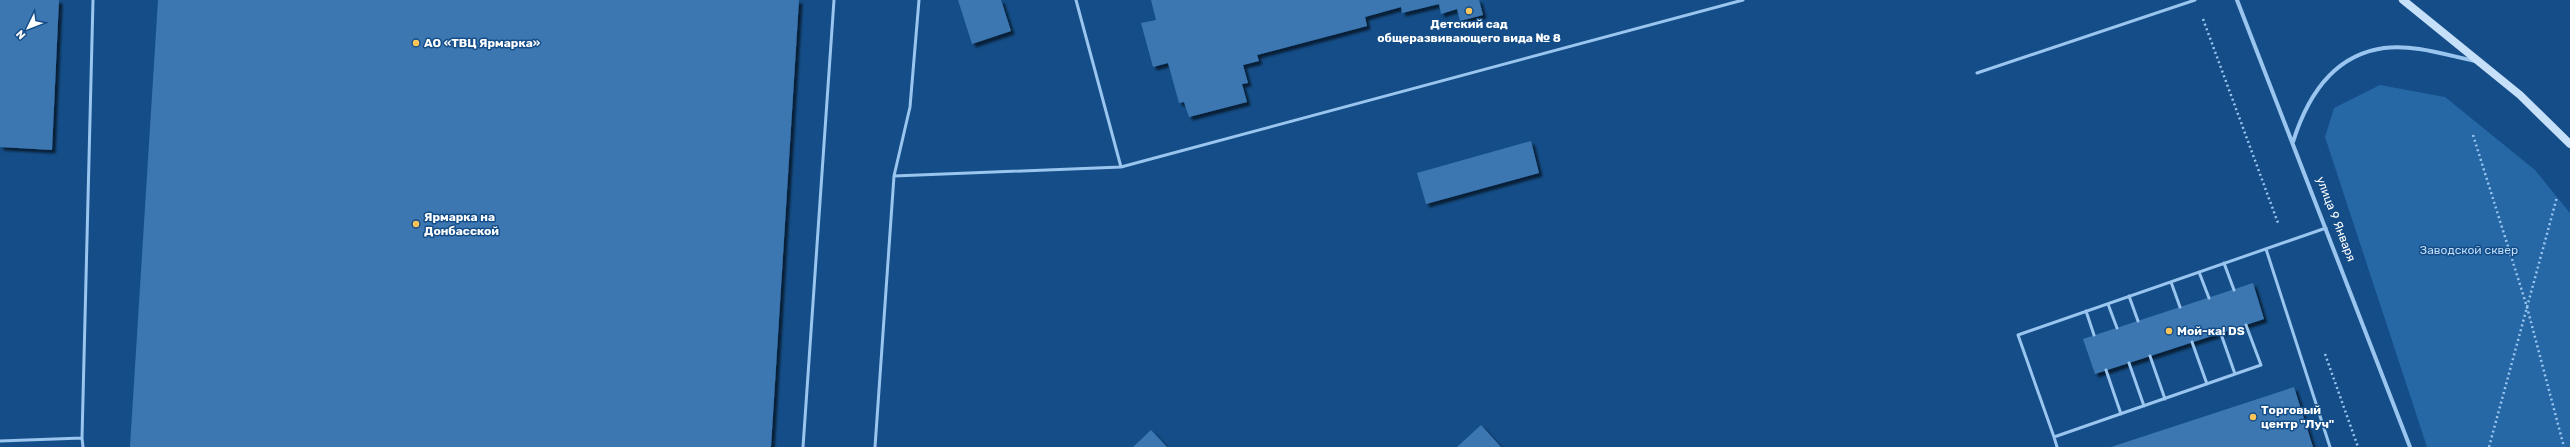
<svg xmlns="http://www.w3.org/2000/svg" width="2570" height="447" viewBox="0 0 2570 447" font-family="Rubik,sans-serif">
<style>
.green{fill:#2667a6}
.building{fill:#3d77b1;filter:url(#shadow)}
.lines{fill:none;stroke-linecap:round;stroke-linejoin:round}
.path{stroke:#99c5ef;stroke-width:2.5;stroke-dasharray:2 3;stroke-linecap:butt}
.lane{stroke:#99c5ef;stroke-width:3}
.street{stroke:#99c5ef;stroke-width:4}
.secondary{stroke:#c6e0fa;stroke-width:8}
.poi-dot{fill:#ffc557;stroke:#144d87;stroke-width:1.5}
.labels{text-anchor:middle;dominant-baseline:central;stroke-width:3;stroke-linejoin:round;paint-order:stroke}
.poi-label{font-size:12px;font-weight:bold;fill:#fff;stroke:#144d87;text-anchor:start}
.street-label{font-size:12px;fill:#fff;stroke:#144d87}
.park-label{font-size:12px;fill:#bfddfb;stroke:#144d87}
</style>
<defs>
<filter id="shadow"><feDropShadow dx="3.5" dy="3.5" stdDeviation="1" flood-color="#0009"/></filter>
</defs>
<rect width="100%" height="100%" fill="#144d87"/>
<path class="green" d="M2380,85L2445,97L2535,170L2570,213V447H2427L2325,137L2334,108Z"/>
<path class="building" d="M0,0H59L52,150L0,147Z
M158,0H799L771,447H130Z
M958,0H1001L1011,31L972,44Z
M1151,0H1479L1483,15L1460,21L1457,9L1441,14L1439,4L1402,13L1401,7L1365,17L1367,26L1257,55L1259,61L1243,65L1248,83L1242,84L1247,102L1189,117L1184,102L1179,103L1168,63L1153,67L1141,23L1156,20Z
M1531,141L1539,173L1426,204L1417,173Z
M2253,283L2264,319L2095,374L2083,339Z
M2294,387L2313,447H2111Z
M1481,425L1501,447H1457Z
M1151,430L1167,447H1133Z"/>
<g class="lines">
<path class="path" d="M2203,19L2278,223
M2473,135L2527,307L2564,447
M2325,354L2358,447
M2489,447L2557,197"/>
<path class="lane" d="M1076,0L1121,167
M1977,73L2195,0
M894,176L1121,167L1743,0
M2266,249L2330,447
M2224,263L2234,290
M2199,272L2209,298
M2171,282L2180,307
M2129,296L2138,321
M2108,304L2117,328
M2086,311L2094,335
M2246,325L2261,365L2054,437L2018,335L2326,228
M2221,334L2235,374
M2192,342L2207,384
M2150,356L2165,399
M2129,363L2144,406
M2106,370L2121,414
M2054,437L2057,447
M82,438L93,0
M0,441L82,438L83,447
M803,447L834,0
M875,447L894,176L910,107L919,0"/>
<path class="street" d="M2237,0L2410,447
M2293,142C2307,97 2333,55 2384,48C2414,44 2446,55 2475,61"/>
<path class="secondary" d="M2403,0L2520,95L2570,144"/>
</g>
<g class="poi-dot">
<circle cx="1469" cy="11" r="4"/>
<circle cx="416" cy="43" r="4"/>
<circle cx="416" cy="224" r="4"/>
<circle cx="2169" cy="331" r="4"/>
<circle cx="2253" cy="417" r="4"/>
</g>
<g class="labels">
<g class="poi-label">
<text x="1469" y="24" text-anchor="middle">Детский сад<tspan x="1469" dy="14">общеразвивающего вида № 8</tspan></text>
<text x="424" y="43">АО «ТВЦ Ярмарка»</text>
<text x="424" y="217">Ярмарка на<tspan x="424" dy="14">Донбасской</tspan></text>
<text x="2177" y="331">Мой-ка! DS</text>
<text x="2261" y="410">Торговый<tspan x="2261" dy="14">центр "Луч"</tspan></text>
</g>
<g class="street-label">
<text transform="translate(2336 219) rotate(69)">улица 9 Января</text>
</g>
<g class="park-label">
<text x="2469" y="250">Заводской сквер</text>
</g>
</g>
<g transform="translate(28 28) rotate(227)" stroke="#144d87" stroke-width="3" paint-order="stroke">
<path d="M0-3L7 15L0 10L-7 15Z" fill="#ffffff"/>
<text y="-6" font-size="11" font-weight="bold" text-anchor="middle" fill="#ffffff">N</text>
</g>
</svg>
